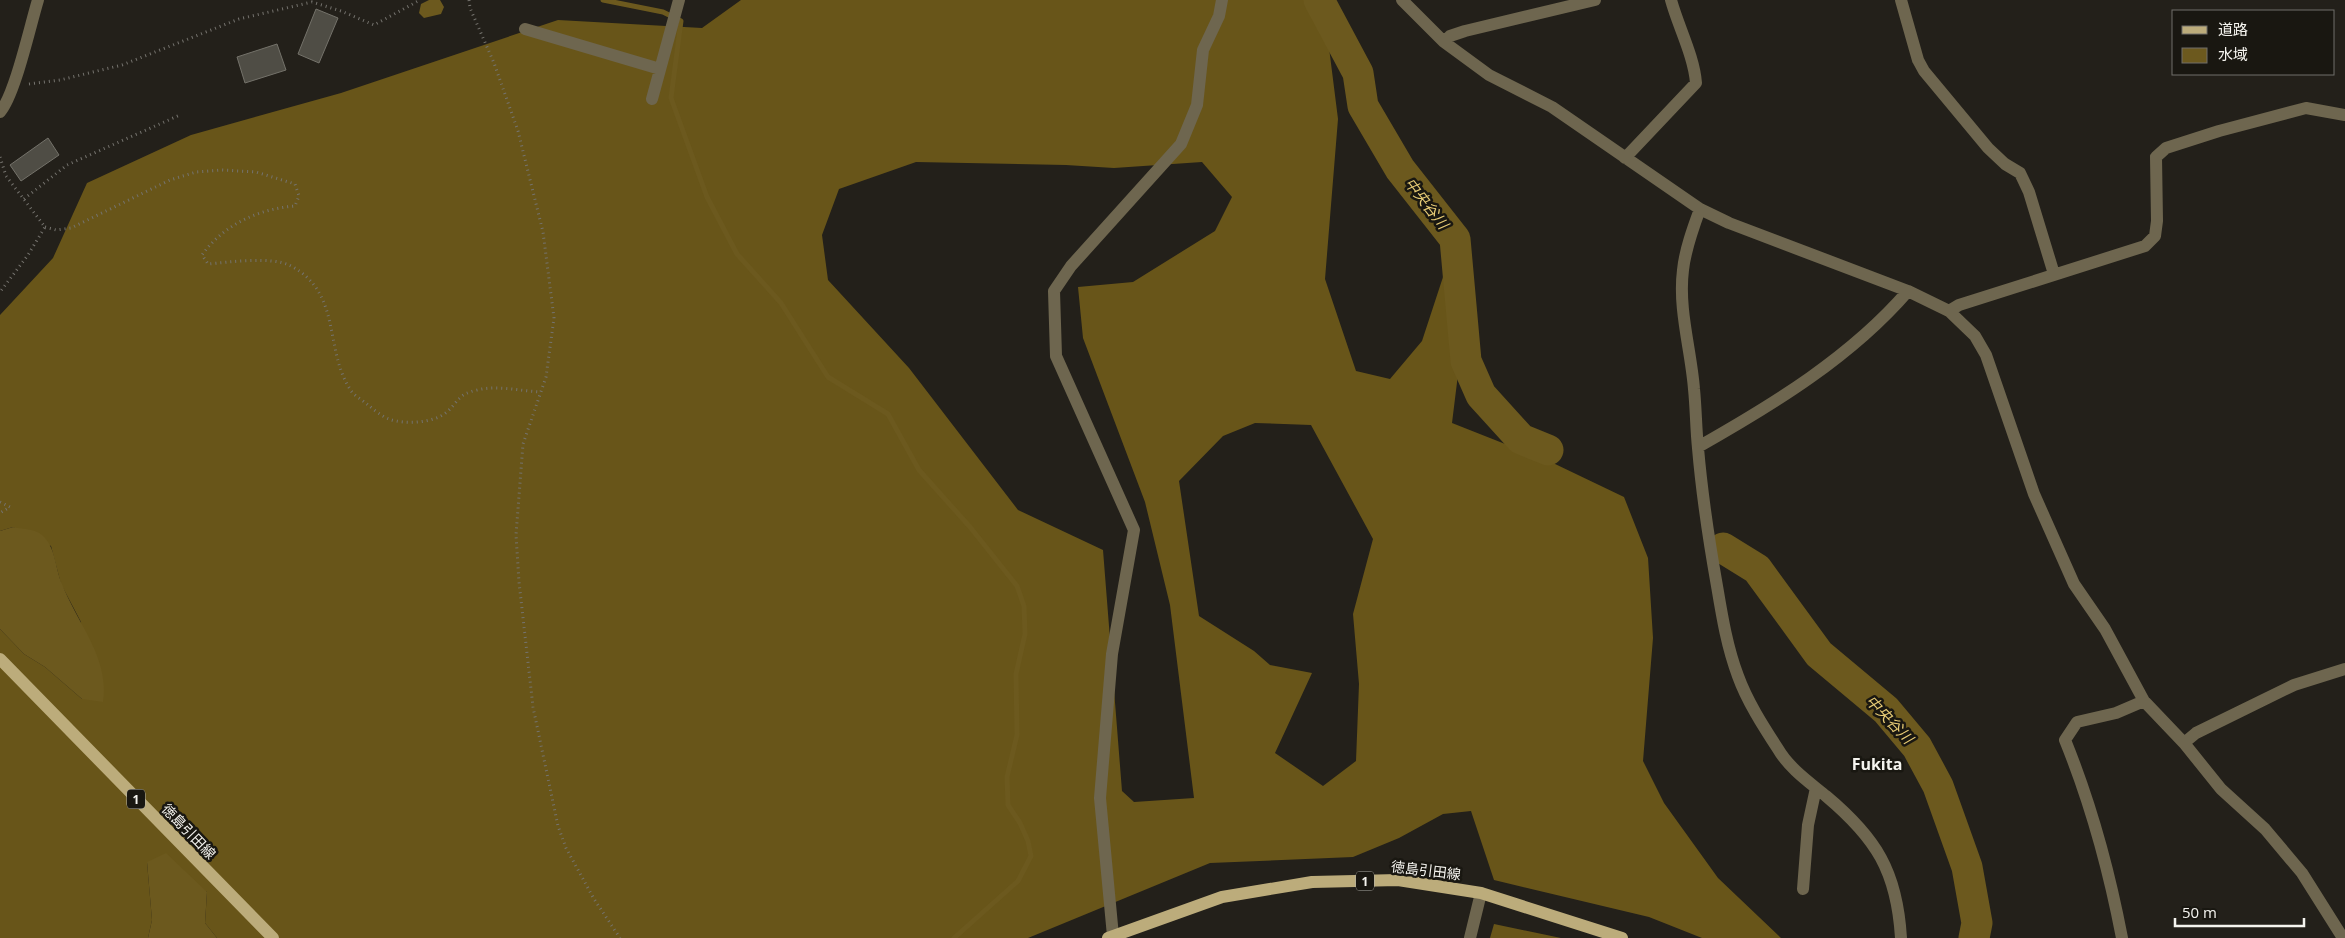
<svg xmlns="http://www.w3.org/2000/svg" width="2345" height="938" viewBox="0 0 2345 938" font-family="'Open Sans','Noto Sans JP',sans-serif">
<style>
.forest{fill:#685519;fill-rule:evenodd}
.water{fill:#6c591e}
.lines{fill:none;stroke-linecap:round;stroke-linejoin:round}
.stream{stroke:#6c591e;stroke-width:5}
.river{stroke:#6c591e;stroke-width:31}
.building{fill:#4f4d45;stroke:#74726a}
.path{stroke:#75736e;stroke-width:3;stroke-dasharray:1 4;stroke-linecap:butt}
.minor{stroke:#6e664f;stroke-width:12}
.major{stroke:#bcac7b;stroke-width:12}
.labels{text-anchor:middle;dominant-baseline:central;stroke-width:5;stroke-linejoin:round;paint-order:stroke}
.shield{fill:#191711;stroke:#b3b2ac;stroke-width:1}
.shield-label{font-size:12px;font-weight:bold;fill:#f5f4ef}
.street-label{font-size:14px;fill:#f5f4ef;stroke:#191711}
.water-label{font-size:15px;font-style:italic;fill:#e8cc76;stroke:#191711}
.quarter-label{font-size:16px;font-weight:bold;fill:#f5f4ef;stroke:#191711}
</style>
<rect width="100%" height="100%" fill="#23201a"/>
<path class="forest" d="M741,0H1323L1338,119L1325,279L1356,371L1390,379L1422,341L1443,277L1469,285L1452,423L1553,463L1624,497L1648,558L1653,638L1643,761L1664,803L1718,878L1781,938H1702L1649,917L1494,880L1471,811L1443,814L1399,838L1353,857L1210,863L1028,938H217L205,923L207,892L147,862L152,920L148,938H0V629L24,654L45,667L82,699L81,622L61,584L51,546L13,527L0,531V315L53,258L87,183L191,135L341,93L558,20L702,28ZM916,162L1066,165L1114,168L1202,162L1232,197L1215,231L1133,282L1078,287L1083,338L1145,502L1170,605L1194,798L1134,802L1122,791L1103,550L1018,510L909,368L828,280L822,235L839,189ZM1255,423L1311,425L1373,539L1353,614L1359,684L1356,761L1323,786L1275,753L1312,673L1270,665L1254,651L1199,616L1179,481L1223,436Z
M1494,924L1561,938H1490Z"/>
<path class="water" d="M429,0H440L444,7L441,14L424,18L419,13L421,4Z
M13,527C21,529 36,529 42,535C56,547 55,568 62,584C77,623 110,658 103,702L82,699L45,667L24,654L0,629V531Z
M166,853L207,892L205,923L217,938H148L152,920L147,862Z"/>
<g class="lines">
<path class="stream" d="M603,0L663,12L681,21L671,98L707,197L737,254L781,303L828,377L888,414L919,470L970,527L1017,586L1024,606L1025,634L1016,674L1017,735L1007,777L1008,805L1020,823L1028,841L1031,856L1018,881L954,938"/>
<path class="river" d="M1319,0L1358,73L1363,106L1400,169L1455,239L1466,361L1481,395L1521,439L1548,450
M1723,548L1757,569L1819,654L1886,710L1917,747L1938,786L1967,867L1977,923L1974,938"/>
</g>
<path class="building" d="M316,9L338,18L319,63L298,54Z
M277,44L286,70L245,83L237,57Z
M48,138L59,155L21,181L10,165Z"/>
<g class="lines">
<path class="path" d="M469,0L470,8L494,63L518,131L543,232L554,318L546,377L523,444L516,535L519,582L533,707L558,826L566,848L594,899L620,938
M29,84L60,80L122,65L239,19L312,2L341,11L374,25L420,0
M0,157L6,176L45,227L28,255L0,292
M24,199L67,165L180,115
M45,227L56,230L71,228L170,180L196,172L222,170L256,172L295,184L299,196L295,206C259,209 224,224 202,255L208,264C229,262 273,256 291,266C342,293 324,349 350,389C353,395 361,399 367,404C373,409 381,416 389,419C405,425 434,423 447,412C459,401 458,394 477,390C497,385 520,391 541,392
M0,502L10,507L0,513"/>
<path class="minor" d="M1402,0L1444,42L1489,75L1552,107L1700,209L1729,223L1908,291L1949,311L1975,336L1986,355L2034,494L2074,584L2105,629L2144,701L2184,743L2221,789L2265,829L2302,873L2343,938
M1901,0L1918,60L1924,71L1988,148L2005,164L2020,173L2029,192L2054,274
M525,29L660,69
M1444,42L1450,36L1465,31L1595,0
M652,99L679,0
M0,112C15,95 30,26 38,0
M1625,158L1696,83C1694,56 1678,26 1671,0
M1700,209C1693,228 1685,250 1683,270C1678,309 1691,350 1694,389C1696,409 1696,429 1698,448C1702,495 1709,541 1717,586C1722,616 1727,647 1738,676C1747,701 1763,726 1778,749C1789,768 1809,782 1826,796C1876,838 1897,871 1901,938
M1949,311L1959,305L2145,246L2155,236L2157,221L2156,157L2166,148L2219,131L2306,108L2345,115
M1698,447C1774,404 1851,357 1908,291
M2184,743L2196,733L2294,685L2345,669
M1803,889L1808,825L1816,788
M1113,936L1100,798L1112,654L1134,530L1056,356L1054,291L1071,266L1181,144L1197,105L1203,50L1219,16L1222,0
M1470,938L1481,893
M2122,938C2109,870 2091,804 2065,740L2077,722L2116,713L2144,701"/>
<path class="major" d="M0,659L273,938
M1108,938L1222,897L1312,882L1398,880L1481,893L1622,938"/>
</g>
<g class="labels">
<g class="shield">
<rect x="127" y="789.5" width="18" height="19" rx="4"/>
<rect x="1356" y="871.5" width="18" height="19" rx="4"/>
</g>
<g class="shield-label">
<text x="136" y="799">1</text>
<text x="1365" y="881">1</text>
</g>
<g class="street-label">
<text transform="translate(189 831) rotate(46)">徳島引田線</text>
<text transform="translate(1426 870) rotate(7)">徳島引田線</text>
</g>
<g class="water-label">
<text transform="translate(1427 203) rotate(52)">中央谷川</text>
<text transform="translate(1890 719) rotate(46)">中央谷川</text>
</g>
<g class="quarter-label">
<text x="1877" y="764">Fukita</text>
</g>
</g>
<rect x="2172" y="10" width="162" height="65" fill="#191711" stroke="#716f6a"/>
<rect x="2182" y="26" width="25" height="8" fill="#bcac7b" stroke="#716f6a"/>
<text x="2218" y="35" font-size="15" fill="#f5f4ef">道路</text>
<rect x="2182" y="48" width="25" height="15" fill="#6c591e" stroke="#716f6a"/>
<text x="2218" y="60" font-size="15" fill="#f5f4ef">水域</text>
<path d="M2175 918v8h129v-8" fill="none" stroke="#f5f4ef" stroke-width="2.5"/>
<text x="2182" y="918" font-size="15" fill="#f5f4ef" stroke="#191711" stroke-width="4" paint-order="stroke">50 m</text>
</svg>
